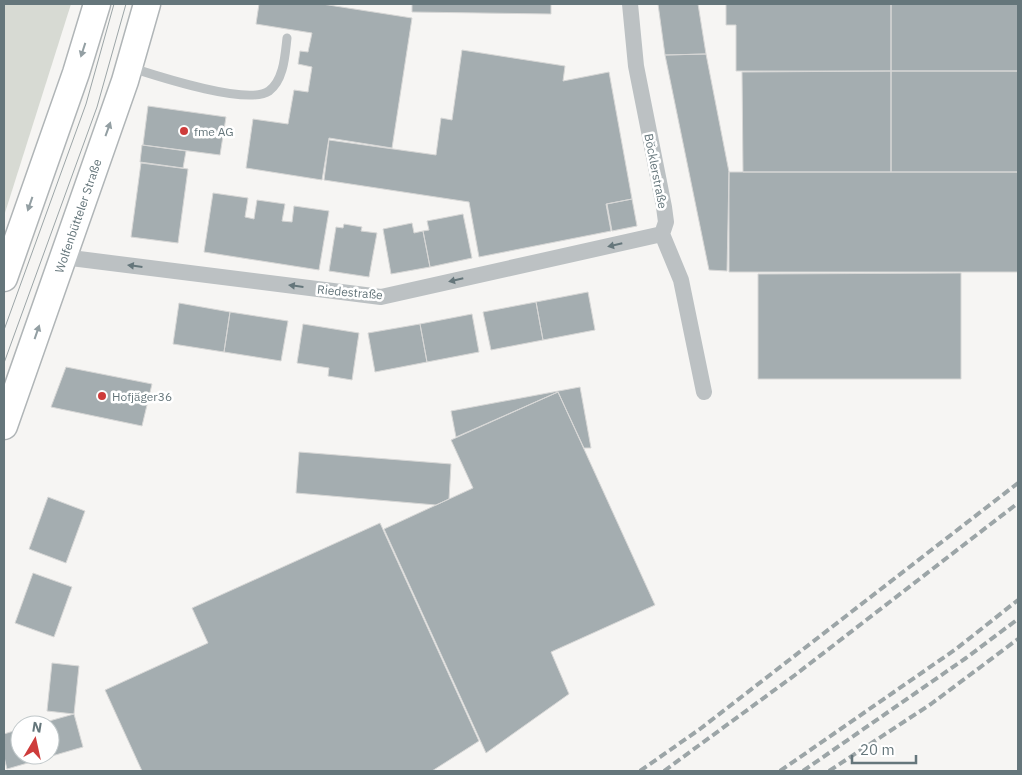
<svg xmlns="http://www.w3.org/2000/svg" width="1022" height="775" viewBox="0 0 1022 775" font-family="'IBM Plex Sans',sans-serif">
<style>
.green{fill:#d7dad3}
.building{fill:#a4adb0;stroke:#d7d7d6}
.lines{fill:none;stroke-linecap:round;stroke-linejoin:round}
.primary-casing{stroke:#b0b5b7;stroke-width:29}
.service{stroke:#bcc1c3;stroke-width:9}
.minor{stroke:#bcc1c3;stroke-width:16}
.primary{stroke:#fff;stroke-width:26}
.tram{stroke:#9ca5a7;stroke-width:1}
.rail{stroke:#9ca5a7;stroke-width:4;stroke-dasharray:8 4;stroke-linecap:butt}
.oneway{fill:#939fa3}
.oneway2{fill:#65767b}
.poi-dot{fill:#ce3c3b;stroke:#fff;stroke-width:2}
.labels{text-anchor:middle;dominant-baseline:central;stroke-width:5;stroke-linejoin:round;paint-order:stroke}
.poi-label{font-size:12px;fill:#65767b;stroke:#fff;text-anchor:start}
.street-label{font-size:12px;fill:#65767b;stroke:#fff}
</style>
<rect width="100%" height="100%" fill="#f6f5f3"/>
<path class="green" d="M4,4H71L4,216Z"/>
<path class="building" d="M259,4H322L412,18L392,148L329,138L322,180L246,168L253,119L288,124L294,90L308,92L312,67L298,64L300,51L308,52L312,33L256,24Z
M412,4H551V14L412,12Z
M658,4H698L706,54L665,55Z
M726,4H891V71H736V25H726Z
M891,4H1018V71H891Z
M462,50L565,66L563,81L609,72L632,199L606,204L611,231L479,257L469,202L324,180L329,140L436,155L441,118L452,120Z
M706,54L729,172L727,271L709,270L665,55Z
M891,71V172H743L742,72Z
M891,71H1018V172H891Z
M148,106L226,117L220,155L143,145Z
M142,145L186,151L183,168L140,162Z
M141,163L188,169L178,243L131,237Z
M729,172H1018V272H729Z
M213,193L248,198L245,217L254,219L257,200L285,204L282,221L292,222L294,206L329,211L319,270L204,252Z
M632,199L637,226L612,231L607,204Z
M463,214L472,258L430,267L423,231L429,230L427,221Z
M412,223L414,233L423,231L430,267L391,274L383,229Z
M344,224L362,227L361,231L377,233L369,277L329,271L336,227L343,228Z
M961,273V379H758V274Z
M588,292L595,330L543,340L536,302Z
M536,302L543,340L491,350L483,312Z
M179,303L230,312L224,352L173,344Z
M230,312L288,321L281,361L224,352Z
M472,314L479,352L427,362L420,324Z
M303,324L359,333L352,380L328,376L329,368L297,363Z
M420,324L427,362L375,372L368,333Z
M66,367L152,384L142,426L51,407Z
M580,387L591,448H584L558,392L456,437L451,411Z
M558,392L655,605L551,652L569,694L486,753L384,529L473,488L451,440Z
M299,452L451,464L449,499L436,505L296,493Z
M48,497L85,511L66,563L29,549Z
M380,523L479,741L432,771H142L105,690L208,643L192,608Z
M33,573L72,587L54,637L15,623Z
M52,663L79,666L74,714L47,711Z
M74,714L83,747L7,769L4,757V734L20,729V755H50V725H35Z"/>
<g class="lines">
<defs>
<path id="primary" d="M4,278L76,73L97,4
M4,426L125,81L147,4"/>
</defs>
<use href="#primary" class="primary-casing"/>
<path class="service" d="M132,68C157,76 248,106 269,91C284,80 285,55 287,38"/>
<path class="minor" d="M630,4L636,66L664,207L666,222L662,234L681,280L704,392
M63,257L381,297L662,234"/>
<use href="#primary" class="primary"/>
<path class="tram" d="M4,330L86,104L114,4
M4,363L97,107L126,4"/>
<path class="rail" d="M640,771L700,729L1018,483
M664,771L795,675L1018,503
M780,771L956,649L1018,600
M803,771L966,658L1018,619
M829,771L931,704L1018,639"/>
</g>
<defs><path id="oneway-solid" d="M-6-.8H1V-3.2L6.5 0L1 3.2V.8H-6Z" transform="scale(1.25)"/></defs>
<g class="oneway">
<use href="#oneway-solid" transform="translate(83 50) rotate(108)"/>
<use href="#oneway-solid" transform="translate(108 129) rotate(-70)"/>
<use href="#oneway-solid" transform="translate(30 204) rotate(109)"/>
<use href="#oneway-solid" transform="translate(37 332) rotate(-71)"/>
</g>
<g class="oneway2">
<use href="#oneway-solid" transform="translate(615 245) rotate(167)"/>
<use href="#oneway-solid" transform="translate(135 266) rotate(-173)"/>
<use href="#oneway-solid" transform="translate(456 280) rotate(167)"/>
<use href="#oneway-solid" transform="translate(296 286) rotate(-173)"/>
</g>
<g class="poi-dot">
<circle cx="184" cy="131" r="5"/>
<circle cx="102" cy="396" r="5"/>
</g>
<g class="labels">
<g class="poi-label">
<text x="194" y="131">fme AG</text>
<text x="112" y="396">Hofjäger36</text>
</g>
<g class="street-label">
<text transform="translate(656 171) rotate(79)">Böcklerstraße</text>
<text transform="translate(78 216) rotate(-71)">Wolfenbütteler Straße</text>
<text transform="translate(350 292) rotate(5)">Riedestraße</text>
</g>
</g>
<rect width="1022" height="775" fill="none" stroke="#65767b" stroke-width="10"/>
<g transform="translate(35 740) rotate(9)"><circle r="24" fill="#ffffff" stroke="#c1c8ca"/>
<path d="M0-4L9 19L0 12L-9 19Z" fill="#ce3c3b"/>
<text y="-8" font-size="14" font-weight="bold" text-anchor="middle" fill="#65767b">N</text>
</g>
<path d="M852 755v8h64v-8" fill="none" stroke="#65767b" stroke-width="2.5"/>
<text x="860" y="755" font-size="15" fill="#65767b" stroke="#ffffff" stroke-width="4" paint-order="stroke">20 m</text>
</svg>
